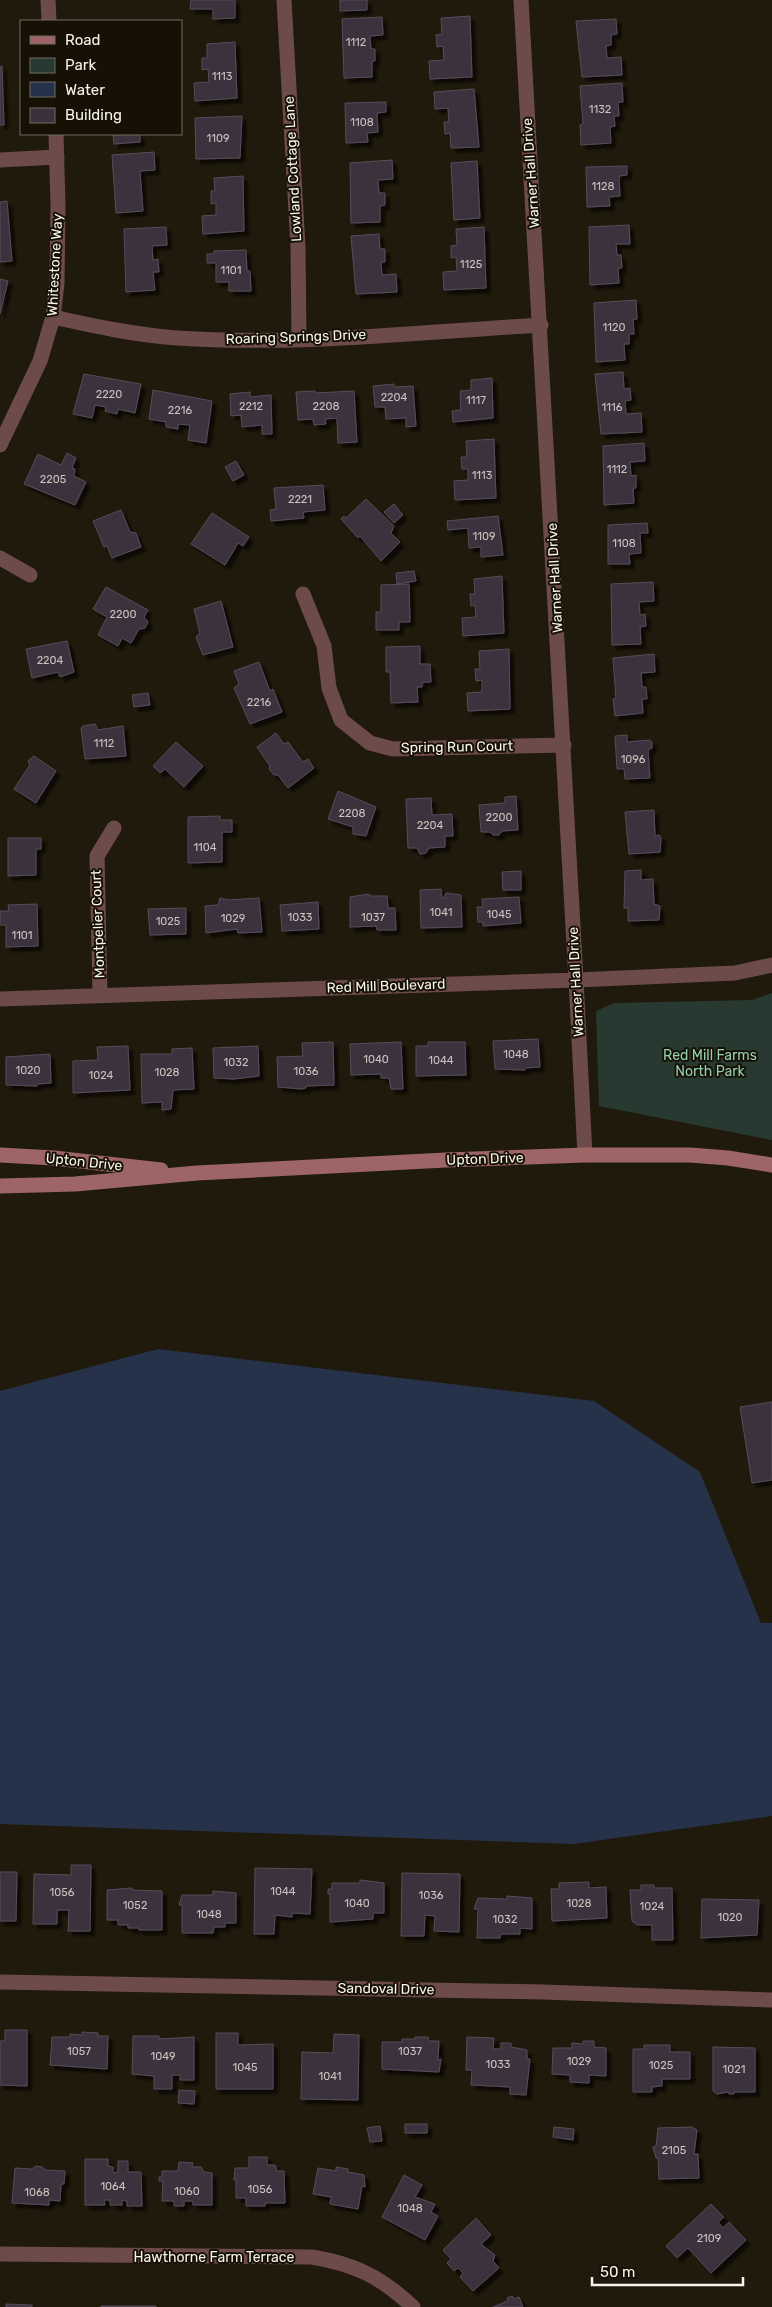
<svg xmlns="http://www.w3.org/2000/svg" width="772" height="2307" viewBox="0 0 772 2307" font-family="Rubik,sans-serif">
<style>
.green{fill:#273930}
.water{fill:#26324a}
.building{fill:#3b303d;stroke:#584c5a;filter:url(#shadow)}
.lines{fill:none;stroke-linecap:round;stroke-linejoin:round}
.minor{stroke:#6e4b4b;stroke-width:15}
.tertiary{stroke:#6e4b4b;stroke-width:15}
.secondary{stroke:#9d6566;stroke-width:15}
.labels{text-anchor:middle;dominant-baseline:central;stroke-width:4;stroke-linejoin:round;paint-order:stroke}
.number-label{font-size:11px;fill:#c9c4c0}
.street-label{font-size:14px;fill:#f8f5eb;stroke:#161104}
.park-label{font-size:14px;fill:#92cfb1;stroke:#161104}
</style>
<defs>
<filter id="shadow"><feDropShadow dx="4.5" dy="4.5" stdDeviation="1" flood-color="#0009"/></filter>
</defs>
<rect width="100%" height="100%" fill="#201a0c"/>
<path class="green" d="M772,993V1140L599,1106L596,1011L614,1003L752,1000Z"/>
<path class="water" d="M158,1349L594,1401L700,1472L761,1623H772V1816L573,1844L0,1824V1391Z"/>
<path class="building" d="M191,0H235V18L213,19V9H190Z
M340,0H367V10L340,11Z
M470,16L472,77L430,79L429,61L444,60L443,46L437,47L436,35L442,34L441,18Z
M382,17L383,35L370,36L371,49H375V61H372V77L344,78L342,19Z
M616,19L617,34L611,35V45L606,46L607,58L621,57L622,75L582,77L576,21Z
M235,42L237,98L195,101L194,83L209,82L208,69L202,70V58H207V44Z
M2,66L4,125H0V67Z
M622,83L623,102H618L619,116H614L615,126L610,127L611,143L581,145L580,125L583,124L580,86Z
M474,89L479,147L451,148L450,133L445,134L444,122H449L448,108L435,109L434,92Z
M386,102V112L377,113L378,132L367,133L368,142L346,143L345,103Z
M242,116L240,158L196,159L195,118Z
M113,134H140V142L114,144Z
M154,152L155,170L140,171L143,211L116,213L112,155Z
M392,160L393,179L378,180L379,193H385V205L380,206V222L351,223L350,163Z
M477,161L480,218L454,220L451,163Z
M627,166V175L619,176L620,196L609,197L610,206L587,207L586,167Z
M243,176L244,231L203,234L202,216L216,215V203L211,204V191H215L214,178Z
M7,201L12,261L0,262V202Z
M629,225L630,244H616L617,255H621L622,268H618L619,283L590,285L589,227Z
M166,227L167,245L152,246L153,260L158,259L159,272H153L155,290L126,292L124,229Z
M484,227L486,288L444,290L443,272L457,271L456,257L451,258V246L457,245L456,229Z
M379,234L380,249H385V262H381L382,275L396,274L397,292L356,294L351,236Z
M246,250L247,271H250L251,291H229V282H216V263H207V254H214V251Z
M0,279L8,281L0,314Z
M636,300L637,319H633L634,334H629V344H624L625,360L596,362L594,303Z
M623,372L624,389L630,388L631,400L625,401L626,414L641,413L642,432L601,434L595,374Z
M84,374L141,384L135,413L118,409L117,414L105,411L106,407L95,405L92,418L73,414Z
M492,378L493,418L453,422L452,411L461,410L460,391L471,390V380Z
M394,384V387L413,386L416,426L406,427V418L386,419L385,407H375L373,386Z
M153,390L212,401L206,443L188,440L190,425L178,424V429L166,427V422L149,419Z
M315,391V393L354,391L357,442L338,443L337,418L325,419L326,424L314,425L313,419L298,420L296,392Z
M250,392V397L271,395L272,434H262V425L242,427L241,415L231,416L230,394Z
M494,439L496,498L455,500L454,481L468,480V469H462L461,457H467L466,441Z
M644,443L645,461L630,462L631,476L636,475V488H633L634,503L604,505L603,446Z
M67,453L76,458L72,468L75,469L74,476L86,482L75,505L24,484L38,454L61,465Z
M236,461L244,475L233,481L225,467Z
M323,485L325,510L303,512L304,518L271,521L270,510L276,509L274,488Z
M366,499L394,526L391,533L400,542L381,561L360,536L358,538L341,519L344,516L346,518Z
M394,504L403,515L394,523L384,512Z
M121,510L130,532L136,533L141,547L112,558L107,546L104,547L93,521Z
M212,513L249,537L243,546L238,543L225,565L191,544Z
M498,516L503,555L481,557V547L469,548L468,528L448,530L447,521Z
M647,523L648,533H640L641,553L629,554L630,564H608V525Z
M414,571L416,581L397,584L396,573Z
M502,576L504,633L463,636L462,618L476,617L475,605L471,606L470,594H475L474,579Z
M653,582L654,601L639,602L640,615L645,614L646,626L640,627L641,644L612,645L611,584Z
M409,584L410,622H399V630H376V612H381V585Z
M106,587L148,610L144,617L148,622L145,628L139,629L131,643L122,638L118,646L98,635L107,617L93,609Z
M221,601L233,647L203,655L196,637L200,633L194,609Z
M67,641L74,672L60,677L58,672L32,678L26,649Z
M420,646V664H430L431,682H423L422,687H417L418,702L391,703L390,672H386V647Z
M509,649L510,709L468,711L467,693L482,692V680L476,681L475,669H480L479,651Z
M654,654L655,672L641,673L642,687H646L647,699H642L643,713L615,716L613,699H616L613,658Z
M259,662L270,691L273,689L282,712L250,724L234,688L239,684L234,671Z
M148,693L150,705L134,707L132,695Z
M95,724L98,730L123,726L126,756L85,759L81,728L83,726Z
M276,733L284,744L288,742L303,762L308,759L314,768L288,788L278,775H274L269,769L270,766L257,747Z
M627,735V742L649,740L652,742V748L648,750L650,778L625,779L624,769H617L615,736Z
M176,742L203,766L184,787L165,769L160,773L153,766Z
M34,756L56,771L36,803L14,789L30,765L28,761Z
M338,791L376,807L366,836L353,834V827L328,819Z
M516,796L518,830L502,831L499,835H493L490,832H481L479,805L505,803V797Z
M431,798L432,815L452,814L453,836H445V847L429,848L426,853L420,854L417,848H408L406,799Z
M654,810L655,836L659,835L661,838L660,852L629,854L625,812Z
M220,816V820H232V832H222V862L188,863V817Z
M8,838H41V849H36V875L8,876Z
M641,870V880L653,879L654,904L660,906L659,920L628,921V908H624L625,871Z
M521,871V890H503L502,872Z
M441,889L442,898H444L446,893L461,895L462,927L421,928L420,890Z
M368,894L371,896H387L388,908H395L396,930H377L376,926L350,927V897Z
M519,897L521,923L483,926V922H478L477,907H483L482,899Z
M220,898L228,900L259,898L262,932L238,933L237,929L206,933L205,906L218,905Z
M318,902L319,929L282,931L280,905Z
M37,904L38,946L6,947V925H0V911H9L8,905Z
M186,908V934L150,935L148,909Z
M538,1039L540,1067L525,1068V1070L495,1069L493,1041Z
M333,1042L334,1085L306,1086V1088L302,1089L278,1087L277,1057L303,1056L302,1043Z
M401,1042L403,1089H391L389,1078H381V1074L351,1075L350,1044Z
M428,1042H465L466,1075L416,1076V1046H428Z
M128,1046L130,1090L73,1093V1061L98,1060L97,1047Z
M258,1046L259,1076L234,1079L214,1078L213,1048Z
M192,1048L194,1089L173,1090L171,1109L162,1110V1102L142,1103L141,1054H172V1049Z
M50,1054L51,1083L37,1084V1086L6,1085V1057Z
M772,1402V1480L752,1483L740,1407Z
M71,1865H91L90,1931H68L69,1910H57V1924H33L34,1874L71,1875Z
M255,1868L312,1869L310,1914L292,1913V1917L275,1915L274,1934H254Z
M0,1872H17L16,1921H0Z
M402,1873L460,1874L459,1932L434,1931L435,1916L425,1915L424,1936H401Z
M360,1880L384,1883V1913H373V1919L330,1922V1894H328V1889H332V1883H360Z
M589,1882V1888L606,1887L607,1918L552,1921L551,1889H559V1883Z
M641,1885H654V1888H672L673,1940H652V1925H637L632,1921L630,1890H641Z
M132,1888V1890L162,1891V1930H139V1928H128V1925H118V1920H107V1890Z
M213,1891L236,1893V1923H225V1927H214L213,1933H182V1905H179L182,1895H213Z
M507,1896L532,1898V1929L520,1928V1934H501L500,1938H477L478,1909H474L478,1898L507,1899Z
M702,1899L759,1900L757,1935L701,1938Z
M5,2030H27V2086L0,2085V2041H5Z
M82,2032L98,2033V2036H108L107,2069L50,2065L52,2037H70V2034L82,2035Z
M216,2033H238V2045L273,2044V2089H216Z
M334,2034L359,2035L358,2100L301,2099L302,2052L333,2053Z
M133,2036H159V2039L194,2037V2080H180V2075H172V2089H154V2076L132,2074Z
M415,2037H428L429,2041H439L438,2060L441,2059L439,2072L382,2069V2042H402V2039H415Z
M467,2037L494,2038L493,2049H501V2043H511V2047L527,2050V2059H530L526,2095L510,2094V2087L471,2085L472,2070H466Z
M583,2041H594V2047L606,2048V2076L589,2075V2083L570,2082V2075L552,2074L553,2048H572V2043L583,2044Z
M644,2045H670V2052H690V2079H662V2086L652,2087V2092H633V2049H644Z
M713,2047L755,2048V2092H734V2094H729L728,2092L717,2094L713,2091Z
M179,2090L195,2091L194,2104L178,2103Z
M405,2124H427V2133H405Z
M380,2126L382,2141L370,2142L367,2128Z
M554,2127L574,2129L573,2140L553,2137Z
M692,2127L697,2130L694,2154H698L699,2178L659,2179L658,2158H656L653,2147L656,2146L658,2128Z
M249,2157H267V2165H275L277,2171H284L285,2203H265V2206H246V2198H236V2180H234L235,2168H249Z
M85,2159H108V2166L113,2167V2173L118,2172V2161H128V2172H141L142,2206H127V2201L122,2200V2205H110V2200H104L105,2205H85Z
M179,2162L193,2163L192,2167H201L204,2172L212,2173V2205H193V2201H184V2206H174V2201H162L163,2181H159V2177H162V2171H178Z
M36,2166L42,2167L45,2170L65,2171L64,2184H61L60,2201L49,2200V2205L12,2203L15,2168L32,2169Z
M336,2167L348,2169V2172L364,2175L365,2187L362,2186L358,2209L330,2204L331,2197L313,2194L318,2168L336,2171Z
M404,2175L422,2185L415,2197L435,2204L431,2212L438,2216L425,2240L382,2217Z
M711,2204L724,2217L718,2222L723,2228L729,2222L746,2240L711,2273L688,2248L677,2258L666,2246Z
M476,2218L491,2235L481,2244L495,2255L493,2261L499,2268L473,2291L460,2277L463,2273L458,2268L454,2271L447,2263L451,2259L443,2250Z
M512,2296L514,2299L519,2297L523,2307H493L508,2301L507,2298Z
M6,2304L32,2305V2307H6Z
M101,2306H156V2307H101Z"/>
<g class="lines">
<path class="minor" d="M48,0L49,21
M284,0L298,247L299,339
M0,160L57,157
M53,317C94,326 135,335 177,338C297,346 421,332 541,325
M0,445L40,361L53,317L57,283L58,205L56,134
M0,558L30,575
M303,594L324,646L329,688L341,720L370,743L393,749L564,745
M100,995L97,856L114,828
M0,999L576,980L521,0
M0,1982L543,1992L772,2000
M0,2254L312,2257C355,2264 381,2277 413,2307"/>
<path class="tertiary" d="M585,1155L576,980L735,973L772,965"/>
<path class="secondary" d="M0,1155L54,1158L161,1170
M0,1186L75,1184L197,1173L446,1160L585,1155H690L728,1158L772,1165"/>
</g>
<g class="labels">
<g class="number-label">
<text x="356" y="42">1112</text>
<text x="222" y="76">1113</text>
<text x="600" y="109">1132</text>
<text x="362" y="122">1108</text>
<text x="218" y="138">1109</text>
<text x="603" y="186">1128</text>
<text x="471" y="264">1125</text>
<text x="231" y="270">1101</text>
<text x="614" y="327">1120</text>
<text x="109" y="394">2220</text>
<text x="394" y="397">2204</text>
<text x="476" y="400">1117</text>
<text x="251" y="406">2212</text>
<text x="326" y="406">2208</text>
<text x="612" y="407">1116</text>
<text x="180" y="410">2216</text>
<text x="617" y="469">1112</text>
<text x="482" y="475">1113</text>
<text x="53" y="479">2205</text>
<text x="300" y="499">2221</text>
<text x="484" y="536">1109</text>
<text x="624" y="543">1108</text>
<text x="123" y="614">2200</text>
<text x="50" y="660">2204</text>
<text x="259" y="702">2216</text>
<text x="104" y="743">1112</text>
<text x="633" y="759">1096</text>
<text x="352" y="813">2208</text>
<text x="499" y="817">2200</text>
<text x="430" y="825">2204</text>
<text x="205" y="847">1104</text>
<text x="441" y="912">1041</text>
<text x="499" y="914">1045</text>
<text x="300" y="917">1033</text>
<text x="373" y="917">1037</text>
<text x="233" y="918">1029</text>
<text x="168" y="921">1025</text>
<text x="22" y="935">1101</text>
<text x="516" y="1054">1048</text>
<text x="376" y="1059">1040</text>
<text x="441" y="1060">1044</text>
<text x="236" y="1062">1032</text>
<text x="28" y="1070">1020</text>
<text x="306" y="1071">1036</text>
<text x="167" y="1072">1028</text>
<text x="101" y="1075">1024</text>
<text x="283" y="1891">1044</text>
<text x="62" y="1892">1056</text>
<text x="431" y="1895">1036</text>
<text x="357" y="1903">1040</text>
<text x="579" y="1903">1028</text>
<text x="135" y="1905">1052</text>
<text x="652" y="1906">1024</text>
<text x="209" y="1914">1048</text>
<text x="730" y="1917">1020</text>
<text x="505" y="1919">1032</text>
<text x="79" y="2051">1057</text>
<text x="410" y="2051">1037</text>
<text x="163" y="2056">1049</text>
<text x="579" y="2061">1029</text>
<text x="498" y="2064">1033</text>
<text x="661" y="2065">1025</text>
<text x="245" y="2067">1045</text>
<text x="734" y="2069">1021</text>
<text x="330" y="2076">1041</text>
<text x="674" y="2150">2105</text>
<text x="113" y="2186">1064</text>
<text x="260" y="2189">1056</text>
<text x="187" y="2191">1060</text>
<text x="37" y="2192">1068</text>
<text x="410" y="2208">1048</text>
<text x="709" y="2238">2109</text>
</g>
<g class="street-label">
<text transform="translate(293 169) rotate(-93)">Lowland Cottage Lane</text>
<text transform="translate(531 173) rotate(-94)">Warner Hall Drive</text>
<text transform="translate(55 265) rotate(-87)">Whitestone Way</text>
<text transform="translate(296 337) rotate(-2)">Roaring Springs Drive</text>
<text transform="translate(555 578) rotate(-93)">Warner Hall Drive</text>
<text transform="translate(457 747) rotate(-1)">Spring Run Court</text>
<text transform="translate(98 924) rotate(-92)">Montpelier Court</text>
<text transform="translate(576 982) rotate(-93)">Warner Hall Drive</text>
<text transform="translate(386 986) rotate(-2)">Red Mill Boulevard</text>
<text transform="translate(485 1159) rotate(-2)">Upton Drive</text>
<text transform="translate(84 1162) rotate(6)">Upton Drive</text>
<text transform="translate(386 1989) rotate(1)">Sandoval Drive</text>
<text x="214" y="2257">Hawthorne Farm Terrace</text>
</g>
<g class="park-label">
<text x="710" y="1055">Red Mill Farms<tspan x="710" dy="16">North Park</tspan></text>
</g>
</g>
<rect x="20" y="20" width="162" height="115" fill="#161104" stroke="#706c60"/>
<rect x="30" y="36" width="25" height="8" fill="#9d6566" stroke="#706c60"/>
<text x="65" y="45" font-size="15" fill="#f8f5eb">Road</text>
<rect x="30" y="58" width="25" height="15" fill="#273930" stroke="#706c60"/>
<text x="65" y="70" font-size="15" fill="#f8f5eb">Park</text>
<rect x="30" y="82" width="25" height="15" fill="#26324a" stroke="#706c60"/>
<text x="65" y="95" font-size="15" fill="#f8f5eb">Water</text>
<rect x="30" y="108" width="25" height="15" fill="#3b303d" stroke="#706c60"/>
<text x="65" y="120" font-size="15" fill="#f8f5eb">Building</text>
<path d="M592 2277v8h151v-8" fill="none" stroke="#f8f5eb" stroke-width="2.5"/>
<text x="600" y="2277" font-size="15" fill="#f8f5eb" stroke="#161104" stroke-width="4" paint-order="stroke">50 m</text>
</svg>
